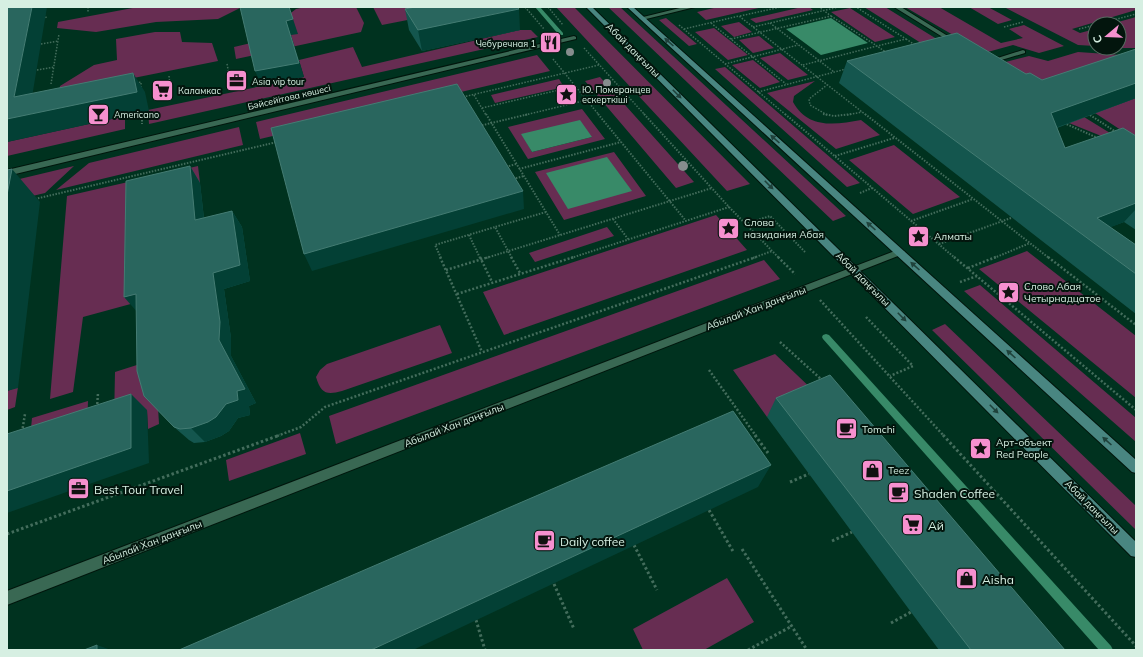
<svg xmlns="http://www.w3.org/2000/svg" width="1143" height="657" viewBox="0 0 1143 657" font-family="Mulish,sans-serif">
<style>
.green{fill:#672d52;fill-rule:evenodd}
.water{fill:#388a68}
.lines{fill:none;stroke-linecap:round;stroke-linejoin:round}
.stream{fill:#388a68;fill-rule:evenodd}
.service-casing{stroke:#01160c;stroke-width:2}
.pedestrian-casing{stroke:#01160c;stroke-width:2}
.minor-casing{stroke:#01160c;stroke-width:2}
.tertiary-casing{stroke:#01160c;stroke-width:2}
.secondary-casing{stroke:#01160c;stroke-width:2}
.path-far3{stroke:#436d5c;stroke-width:1.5;stroke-dasharray:1.5 1.5;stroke-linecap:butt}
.path-far2{stroke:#436d5c;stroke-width:2;stroke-dasharray:1.5 1.5;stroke-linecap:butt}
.path-far1{stroke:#436d5c;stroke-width:2.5;stroke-dasharray:2 2;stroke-linecap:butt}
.path{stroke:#436d5c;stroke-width:3;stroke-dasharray:2.5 2.5;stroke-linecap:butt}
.service{fill:#396853;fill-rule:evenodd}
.pedestrian{fill:#396853;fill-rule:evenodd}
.minor{fill:#396853;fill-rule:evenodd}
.tertiary{fill:#396853;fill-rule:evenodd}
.secondary{fill:#498681;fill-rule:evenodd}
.tree{fill:#868d8d}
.wall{fill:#14564e}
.shaded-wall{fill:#034035}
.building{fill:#29665e;stroke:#447c73}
.oneway{fill:#1f423b}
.labels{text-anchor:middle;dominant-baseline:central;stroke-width:4;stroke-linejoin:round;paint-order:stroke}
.far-poi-label{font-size:9px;fill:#d6efe2;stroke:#03150d;text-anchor:start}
.far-street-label{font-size:9px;fill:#d6efe2;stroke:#03150d}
.street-label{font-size:10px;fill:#d6efe2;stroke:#03150d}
.poi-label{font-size:10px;fill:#d6efe2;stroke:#03150d;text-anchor:start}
.near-poi-label{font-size:12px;fill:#d6efe2;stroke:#03150d;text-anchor:start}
</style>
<rect width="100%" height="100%" fill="#00321f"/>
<path class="green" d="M138,7H242L218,19L156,22L96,32L57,28L58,22Z
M305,7H356L364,23L361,32L236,59L234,47L251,43L296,9Z
M373,7H428L433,15L382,25Z
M556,7H574L750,184L727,191Z
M608,7H620L846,216L833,221Z
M718,7H763L706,20L697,12Z
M802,7H809L813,10L756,23L750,19Z
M864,7H885L948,46L932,50Z
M905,7H939L1001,43L1023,38L1009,29L1024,25L1064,46L1039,53L1013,45L984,53Z
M969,7H988L1012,20L998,24Z
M1004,7H1136V10L1072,29L1080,33L1095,29V46L1078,45Z
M850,8L895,37L875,42L831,12Z
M1136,17V48H1119V24H1111Z
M666,18L697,44L689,46L659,20Z
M739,22L752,32L734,37L721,26Z
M714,28L748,55L728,60L695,32Z
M520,30H531L538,37L149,124L148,110L304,77L299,60L353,47L362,67Z
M155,32H180L182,42L212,43L218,61L59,93L60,86L94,65L117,60L116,39Z
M759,36L774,48L753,53L739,40Z
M1078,52L1136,56L1032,85L998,64L1029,56L1048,61Z
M780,53L808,75L788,80L760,58Z
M537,55L550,71L260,139L256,122Z
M753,60L780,82L760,88L732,65Z
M725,67L860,183L847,187L715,69Z
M600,77L694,182L676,188L585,81Z
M559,79L564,87L495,103L491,95Z
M815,81L794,96L793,102C808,129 835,125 861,120L880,135L836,149L767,93Z
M1136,98V140L1095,113Z
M582,109L605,139L528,159L508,127ZM522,134L592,137L532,152Z
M125,116V129L7,156V142Z
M1084,117L1136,149V150L1069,123Z
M239,127L243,145L56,190L89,163Z
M894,145L960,197L913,214L849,160Z
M614,152L646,196L564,220L535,172Z
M74,166L45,193L7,202V182Z
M198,166L200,183L138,198V302L83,317L73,392L50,399L67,196Z
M716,215L747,250L504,335L483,292Z
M607,227L614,236L535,262L529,253Z
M1027,251L1136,336V398L979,269Z
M764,260L780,279L336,444L329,416Z
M980,285L1136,418V442L964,291Z
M945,324L1136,506V530L932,330Z
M440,325L452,353L342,391C327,395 321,394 316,377L320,370L327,364Z
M775,354L818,395L767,417L733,370Z
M140,364L158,407L159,424L148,429L147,410L114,421L115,372Z
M18,387L15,407L7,410V391Z
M88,401L87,430L29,449L32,418Z
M300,433L306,454L229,481L226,460Z
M727,578L754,622L704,650H643L633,629Z"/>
<path class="water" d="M831,18L868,43L821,55L786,29Z
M580,120L592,137L532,152L521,134Z
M607,157L632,191L568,209L546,173Z"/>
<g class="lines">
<path class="stream" d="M535,7H540L563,33V35H559Z
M826,334L829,335L1111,646L1113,650H1099L823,339L822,337L823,335Z"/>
<defs>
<path id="service" d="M894,7H901L959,43L954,44Z
M1023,50L1025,51V53L988,64L985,62Z"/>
<path id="pedestrian" d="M574,36L576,37V39L7,176V170Z"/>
<path id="minor" d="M684,7H695L642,20L639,18Z"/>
<path id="tertiary" d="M900,249L905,252L903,254L7,605V591Z"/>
<path id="secondary" d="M586,7H592L1136,542V557L1131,556Z
M627,7H633L1136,460V473L1132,472Z"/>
</defs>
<use href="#service" class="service-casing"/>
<use href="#pedestrian" class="pedestrian-casing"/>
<use href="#minor" class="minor-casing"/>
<use href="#tertiary" class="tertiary-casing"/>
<use href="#secondary" class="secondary-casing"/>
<path class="path-far3" d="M88,7V12
M525,7L544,29
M548,7L563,25
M44,14L47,19
M740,16L781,7
M831,16L877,46L906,39L856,7
M711,23L786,84
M770,23L834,72
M1098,24L1136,14
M679,25L786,115
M753,27L839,7
M1004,27L1023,22
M684,29L739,16L866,115
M1079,29L1095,25
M731,39L831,16L819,7
M906,39L915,45
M41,44L58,41
M584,48L645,115
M553,59L599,115
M227,64L229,74
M725,64L798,45
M803,65L877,46L887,53
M37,70L54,67
M169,76L170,85
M136,83L141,82V90
M51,84L59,34
M758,92L846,69
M474,95L486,115
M463,97L599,65
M482,108L576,86
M142,111V115
M525,115L587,100
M827,115L810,105L809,99L827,85
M847,115L862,112"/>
<path class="path-far2" d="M142,114V124
M486,114L560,235
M598,114L686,221
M644,114L729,207L779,258
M785,114L955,258
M823,114L834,116L852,114
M865,114L1049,258
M1090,115L1116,132
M1064,123L1100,139
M479,126L529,114
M835,156L894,138
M506,167L516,164
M519,169L621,142
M513,179L524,176
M860,193L872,188
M35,199L277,142
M613,219L628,239
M911,221L973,199
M745,224L770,216L805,252
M469,235L480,258
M939,244L1011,218
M441,258L435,245L495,227
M486,258L712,188
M512,258L495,227L546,212
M571,258L729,207
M753,258L772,251
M994,258L1030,243"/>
<path class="path-far1" d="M440,257L482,352
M480,257L492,282
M511,257L520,273
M778,257L795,274
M954,257L1136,410
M1048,257L1136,325
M968,268L996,257
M446,270L489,257
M960,282L977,276
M457,294L574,257
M820,300L944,436
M866,317L913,366L890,376
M780,342L822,380
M709,370L756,436
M97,408L98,393
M22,432L25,414
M277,436L301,427L325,407L756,257"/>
<path class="path" d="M755,435L768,453
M943,435L1136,646
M790,482L809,474
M709,510L734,553
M7,534L280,435
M832,541L852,532
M634,545L657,590
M742,549L807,650
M554,584L574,629
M476,620L485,650
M891,623L911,612
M748,650L792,626"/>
<use href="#service" class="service"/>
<use href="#pedestrian" class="pedestrian"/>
<use href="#minor" class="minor"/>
<use href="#tertiary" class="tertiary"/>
<use href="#secondary" class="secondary"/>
</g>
<g class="tree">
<circle cx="570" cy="52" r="4"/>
<circle cx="607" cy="83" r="4"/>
<circle cx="683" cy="166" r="5"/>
</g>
<path class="wall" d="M405,9L520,30L422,51L409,30Z
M847,61L1026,74L1042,80L1136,98L1057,128L1065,148L1136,136V230L1124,222L1110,227L1136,245V314L839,83Z
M190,166L200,183L204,218L232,211L242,227L250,281L224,289L231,338V356L256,403L249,406L250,415L238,418L229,431L221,436L205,442L194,443L189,440L174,427Z
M776,398L1065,650H939L767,417Z"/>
<path class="shaded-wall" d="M32,7H47L29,115L133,73L145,92L149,111L7,142V119L14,97Z
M519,9L520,30L422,51L418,30Z
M293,19L298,34L291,35L304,77L262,86L255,71L286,21Z
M1136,83V98L1036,135L1051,113Z
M190,166L200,183L206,237L195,220Z
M12,169L40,202L18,388L7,391V195Z
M523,191L524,209L312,271L304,254Z
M1136,203V209L1124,222L1086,237L1097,218Z
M232,211L242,227L250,281L224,289L231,338V356L256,403L249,406L250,415L238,418L229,431L221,436L205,442L191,428L219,340L213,273Z
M136,294L138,313L124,297Z
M131,394L147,410L149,463L7,513V491Z
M771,465L758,487L413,650H371Z
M97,645L111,650H97Z"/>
<path class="building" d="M7,7H32L14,97L133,73L137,92L7,119Z
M240,7H289L293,19L286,21L299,63L255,71Z
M415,7H517L519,9L418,30L405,9Z
M957,33L1026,74L1030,73L1042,80L1136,49V83L1051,113L1065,148L1123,128L1136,136V203L1097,218L1136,245V274L847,61Z
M457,84L523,191L304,254L271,128Z
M190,166L195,220L232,211L240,265L213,273L220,322L219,340L245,389L237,391L238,400L226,404L216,417L208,422L191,428L180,429L174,427L144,396L137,371L136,294L124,297L126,181Z
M12,169L7,195V170Z
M830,375L1065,650H971L776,398Z
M131,394V448L7,491V434Z
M733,411L771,465L371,650H179Z
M97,645V650H84Z"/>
<defs><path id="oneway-solid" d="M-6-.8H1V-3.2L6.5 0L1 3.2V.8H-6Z"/></defs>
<g class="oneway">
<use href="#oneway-solid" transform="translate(669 42) rotate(-138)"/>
<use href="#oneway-solid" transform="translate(677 94) rotate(45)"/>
<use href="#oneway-solid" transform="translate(775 139) rotate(-138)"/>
<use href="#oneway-solid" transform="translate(769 185) rotate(45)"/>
<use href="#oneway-solid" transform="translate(871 226) rotate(-138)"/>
<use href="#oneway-solid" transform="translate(915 266) rotate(-138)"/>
<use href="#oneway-solid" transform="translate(902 317) rotate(45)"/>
<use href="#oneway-solid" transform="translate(1011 354) rotate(-138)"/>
<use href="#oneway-solid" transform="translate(994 409) rotate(45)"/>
<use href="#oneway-solid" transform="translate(1107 441) rotate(-138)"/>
</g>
<defs>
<symbol id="restaurant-square" viewBox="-11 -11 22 22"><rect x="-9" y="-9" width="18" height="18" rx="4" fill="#f690cf" stroke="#03150d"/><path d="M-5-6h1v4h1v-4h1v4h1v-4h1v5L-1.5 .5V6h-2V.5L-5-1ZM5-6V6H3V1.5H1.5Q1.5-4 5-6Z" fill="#111"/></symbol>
<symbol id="office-square" viewBox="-11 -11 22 22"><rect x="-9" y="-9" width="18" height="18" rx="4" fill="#f690cf" stroke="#03150d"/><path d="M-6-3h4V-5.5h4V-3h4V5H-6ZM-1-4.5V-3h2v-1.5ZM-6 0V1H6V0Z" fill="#111"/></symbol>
<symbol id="supermarket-square" viewBox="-11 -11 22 22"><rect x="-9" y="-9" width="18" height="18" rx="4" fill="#f690cf" stroke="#03150d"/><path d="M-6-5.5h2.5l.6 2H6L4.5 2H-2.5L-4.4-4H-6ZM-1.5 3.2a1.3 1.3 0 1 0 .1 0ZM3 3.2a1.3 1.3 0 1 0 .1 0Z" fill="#111"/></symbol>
<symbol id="sight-square" viewBox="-11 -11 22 22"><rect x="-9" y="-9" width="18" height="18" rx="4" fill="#f690cf" stroke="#03150d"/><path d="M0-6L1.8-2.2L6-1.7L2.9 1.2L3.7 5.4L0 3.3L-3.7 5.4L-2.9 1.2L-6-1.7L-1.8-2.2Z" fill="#111"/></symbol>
<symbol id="bar-square" viewBox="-11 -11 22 22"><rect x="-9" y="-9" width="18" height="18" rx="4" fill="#f690cf" stroke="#03150d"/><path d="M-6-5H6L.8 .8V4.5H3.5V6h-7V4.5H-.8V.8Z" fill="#111"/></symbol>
<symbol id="cafe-square" viewBox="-11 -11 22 22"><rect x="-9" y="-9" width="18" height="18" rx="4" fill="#f690cf" stroke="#03150d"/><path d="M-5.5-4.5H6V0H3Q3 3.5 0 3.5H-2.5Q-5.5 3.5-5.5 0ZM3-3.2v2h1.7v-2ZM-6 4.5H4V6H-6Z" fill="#111"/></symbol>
<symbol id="shop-square" viewBox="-11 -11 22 22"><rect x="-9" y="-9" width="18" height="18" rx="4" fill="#f690cf" stroke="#03150d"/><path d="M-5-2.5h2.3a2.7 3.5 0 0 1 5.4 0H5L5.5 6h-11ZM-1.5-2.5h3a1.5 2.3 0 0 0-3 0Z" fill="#111"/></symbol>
</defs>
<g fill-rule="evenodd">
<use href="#restaurant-square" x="538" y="30" width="25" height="25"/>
<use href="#office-square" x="224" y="68" width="25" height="25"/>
<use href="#supermarket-square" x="150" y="78" width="25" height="25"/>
<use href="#sight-square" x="554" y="82" width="25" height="25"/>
<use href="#bar-square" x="86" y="102" width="25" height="25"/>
<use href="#sight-square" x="716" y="216" width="25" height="25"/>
<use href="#sight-square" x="906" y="224" width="25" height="25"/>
<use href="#sight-square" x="996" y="280" width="25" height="25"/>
<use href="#cafe-square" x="834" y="416" width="25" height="25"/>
<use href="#sight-square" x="968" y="436" width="25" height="25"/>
<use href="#shop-square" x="860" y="458" width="25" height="25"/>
<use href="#office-square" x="66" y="476" width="25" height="25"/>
<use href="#cafe-square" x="886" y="480" width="25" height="25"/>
<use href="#supermarket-square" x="900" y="512" width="25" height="25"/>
<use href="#cafe-square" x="532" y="528" width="25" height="25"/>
<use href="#shop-square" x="954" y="566" width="25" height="25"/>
</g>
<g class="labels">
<g class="far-poi-label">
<text x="536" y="43" text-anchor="end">Чебуречная 1</text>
<text x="252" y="81">Asia vip tour</text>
<text x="582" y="89">Ю. Померанцев<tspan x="582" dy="10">ескерткіші</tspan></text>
<text x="178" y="90">Каламкас</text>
<text x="114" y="114">Americano</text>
</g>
<g class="far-street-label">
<text transform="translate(289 97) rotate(-13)">Бәйсейітова көшесі</text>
</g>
<g class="street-label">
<text transform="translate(633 50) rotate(45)">Абай даңғылы</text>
<text transform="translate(863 279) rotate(45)">Абай даңғылы</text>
<text transform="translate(756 308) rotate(-21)">Абылай Хан даңғылы</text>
<text transform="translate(454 425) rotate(-21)">Абылай Хан даңғылы</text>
<text transform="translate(1092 507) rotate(45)">Абай даңғылы</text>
<text transform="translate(152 542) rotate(-21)">Абылай Хан даңғылы</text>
</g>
<g class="poi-label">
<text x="744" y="222">Слова<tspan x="744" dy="12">назидания Абая</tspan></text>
<text x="934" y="236">Алматы</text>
<text x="1024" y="286">Слово Абая<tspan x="1024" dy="12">Четырнадцатое</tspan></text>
<text x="862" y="429">Tomchi</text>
<text x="996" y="442">Арт-объект<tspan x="996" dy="12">Red People</tspan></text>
<text x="888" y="470">Teez</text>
</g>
<g class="near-poi-label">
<text x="94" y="489">Best Tour Travel</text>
<text x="914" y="493">Shaden Coffee</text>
<text x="928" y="525">Ай</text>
<text x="560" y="541">Daily coffee</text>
<text x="982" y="579">Aisha</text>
</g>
</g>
<rect width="1143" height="657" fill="none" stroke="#d6efe2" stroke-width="16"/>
<g transform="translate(1107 36) rotate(251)"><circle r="19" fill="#03150d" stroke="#576c62"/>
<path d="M0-3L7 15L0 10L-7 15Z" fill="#f690cf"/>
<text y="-6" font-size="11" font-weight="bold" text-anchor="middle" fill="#d6efe2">С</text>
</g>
</svg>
